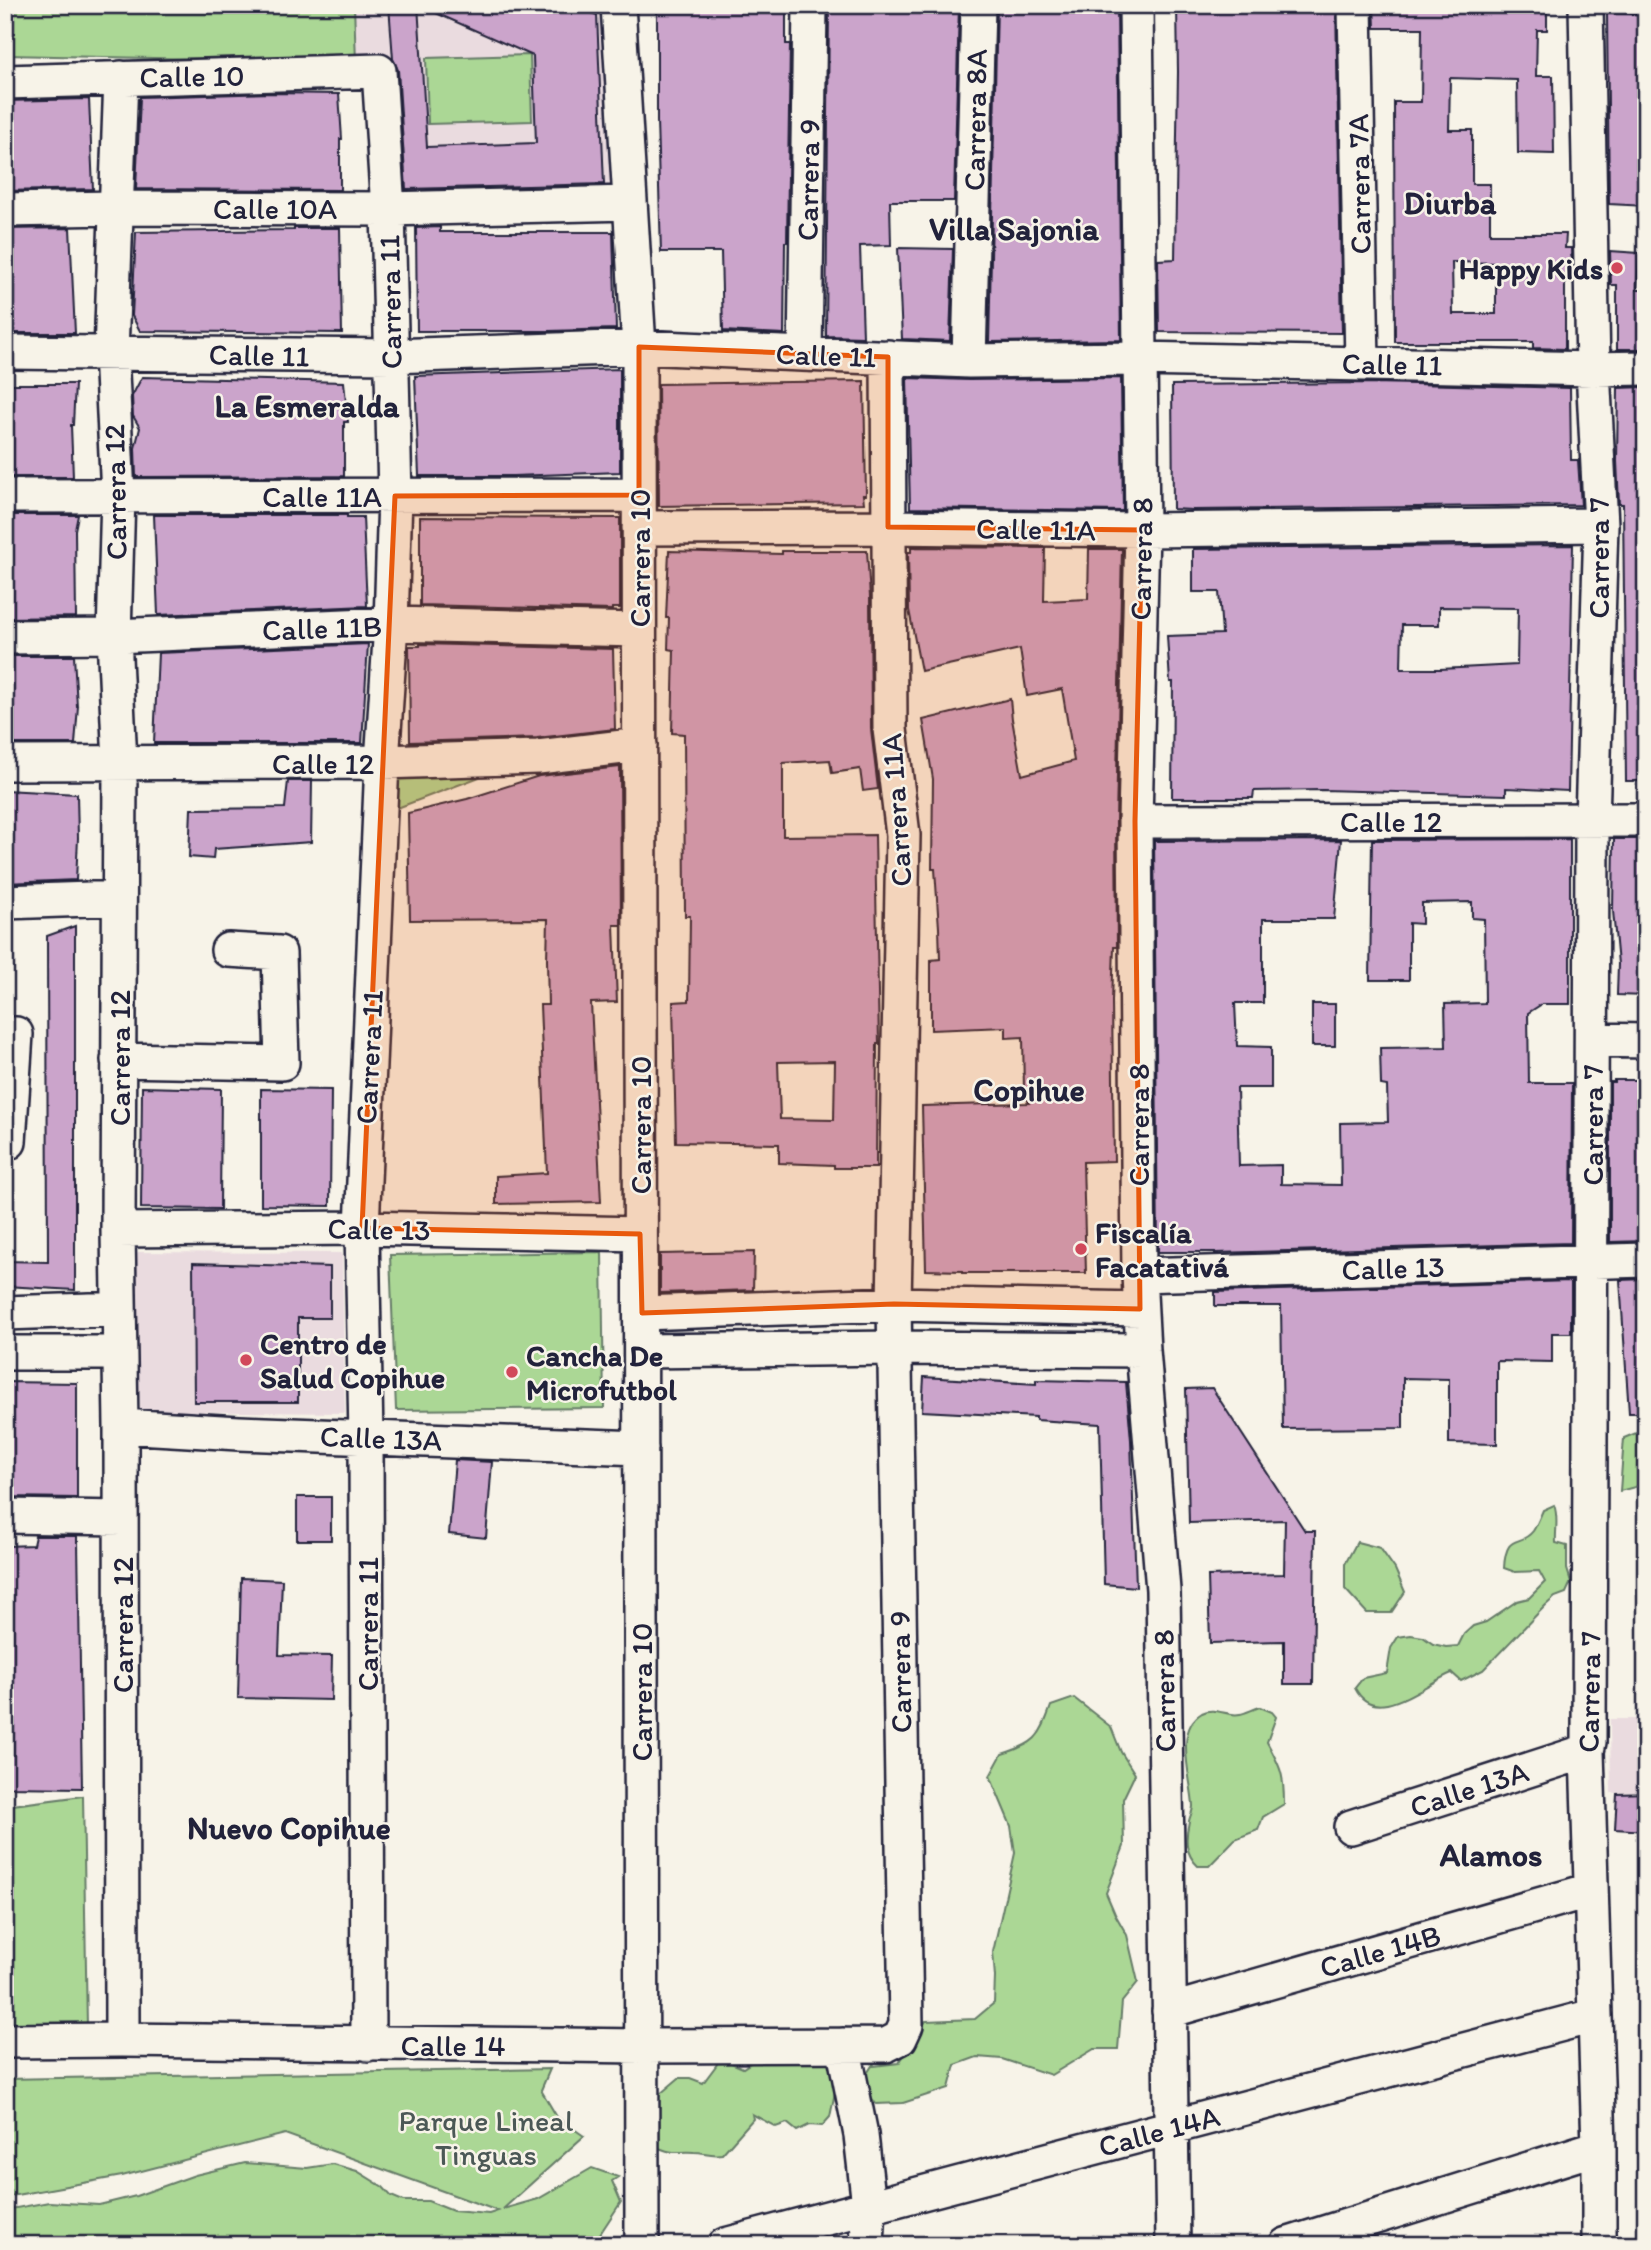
<svg xmlns="http://www.w3.org/2000/svg" width="1651" height="2250" viewBox="0 0 1651 2250" font-family="Itim,sans-serif">
<style>
.built{fill:#eadbdf}
.green{fill:#abd795;stroke:#667c68;stroke-width:2}
.building{fill:#cba4cb;stroke:#22223b;stroke-width:2;fill-rule:evenodd}
.lines{fill:none;stroke-linecap:round;stroke-linejoin:round}
.minor-casing{stroke:#22223b;stroke-width:38}
.minor{stroke:#f7f3e8;stroke-width:33}
.marked{fill:#e8590c;fill-opacity:0.2;stroke:#e8590c;stroke-width:5;stroke-linejoin:round}
.poi-dot{fill:#d1495b;stroke:#f7f3e8;stroke-width:2.5}
.labels{text-anchor:middle;dominant-baseline:central;stroke-width:5;stroke-linejoin:round;paint-order:stroke}
.street-label{font-size:30px;fill:#22223b;stroke:#f7f3e8}
.poi-label{font-size:30px;font-weight:bold;fill:#22223b;stroke:#f7f3e8;text-anchor:start}
.park-label{font-size:30px;fill:#4b5856;stroke:#f7f3e8}
.neighbourhood-label{font-size:32px;font-weight:bold;fill:#22223b;stroke:#f7f3e8}
</style>
<rect width="100%" height="100%" fill="#f7f3e8"/>
<filter id="ink" filterUnits="userSpaceOnUse"><feTurbulence type="fractalNoise" baseFrequency=".0143" numOctaves="2"/><feDisplacementMap in="SourceGraphic" scale="14" xChannelSelector="R" yChannelSelector="G"/><feConvolveMatrix kernelMatrix="1 2 1 2 8 2 1 2 1" color-interpolation-filters="sRGB"/></filter>
<g filter="url(#ink)">
<path class="built" d="M354,5H609L629,203L388,209L385,59L356,62Z
M132,1252L342,1253L345,1413L140,1411Z
M1610,1719H1646V1792L1611,1793Z"/>
<path class="green" d="M7,5H354L356,62L5,55Z
M530,55L532,121L428,124L426,58Z
M392,770L490,773L392,810Z
M602,1252L604,1408L396,1410L390,1255Z
M1646,1429V1484L1620,1491L1624,1438Z
M1554,1505C1559,1518 1555,1529 1556,1543L1567,1546V1569L1571,1582L1566,1593L1555,1597L1546,1605L1483,1670L1461,1681L1452,1673C1422,1685 1375,1728 1355,1688L1363,1678L1387,1673L1391,1648L1398,1637L1411,1635L1423,1637L1433,1644L1446,1647L1458,1646L1464,1634L1473,1626L1486,1622L1517,1601L1529,1598L1545,1582L1539,1571L1515,1572L1504,1568C1506,1531 1520,1548 1533,1531C1537,1525 1540,1517 1543,1510Z
M1357,1542L1380,1548L1395,1569L1405,1592L1391,1613H1367L1345,1589V1564Z
M1074,1698L1111,1727L1121,1752L1135,1774L1123,1799L1124,1846L1106,1893L1115,1914L1127,1935L1138,1982L1122,2002L1118,2049H1094L1051,2075L1002,2059L977,2057L955,2065L949,2088L903,2103L876,2104L861,2083L875,2061L873,2066L899,2063L926,2021L975,2019L994,2003L995,1977L993,1952L1015,1853L1011,1826L990,1776L1002,1754C1035,1744 1040,1738 1051,1706Z
M1260,1707L1272,1712L1276,1717L1267,1742C1281,1768 1284,1774 1284,1804L1263,1817L1258,1830L1235,1839L1209,1866H1198C1185,1854 1185,1839 1189,1821C1190,1816 1193,1811 1193,1806C1192,1779 1173,1730 1202,1713C1215,1706 1227,1717 1240,1714C1246,1713 1253,1709 1260,1707Z
M83,1796L87,2027L5,2024V1806Z
M763,2055L828,2060L835,2069L837,2082L830,2117L822,2126L809,2125L797,2131L787,2123L776,2127L752,2114L753,2119L722,2154C710,2156 705,2152 694,2152C676,2151 673,2155 655,2146V2106L660,2094L679,2078H690L703,2083L718,2063H731L743,2068Z
M550,2069L541,2090L557,2117L584,2136L503,2209L538,2199L592,2168L618,2177L612,2181L621,2202L594,2243L591,2245H5V2210L49,2202L99,2205L136,2196L195,2175L245,2163L307,2168L333,2164L357,2171L383,2187L391,2196L403,2201H428L453,2211L489,2214L498,2211L285,2134L122,2176L5,2197V2079Z"/>
<path class="building" d="M389,5H418L427,147L536,143L533,56L418,5H568L597,15L604,184L406,189L398,70L393,59Z
M657,5H786V44H790L787,242H785L784,334L723,331L721,252H661L657,121Z
M829,5H959L954,201H890L891,245L860,246L863,337L826,336Z
M997,5H1117L1121,340L989,342Z
M1177,5H1336L1342,333L1159,332L1158,260L1175,259L1178,72Z
M1374,5H1547V30H1537L1536,76H1553L1554,154L1518,153L1517,80L1450,78L1449,130H1472V184H1490V234H1566L1565,248H1571L1572,282L1565,281V349L1533,348V342H1395L1394,102H1421L1422,28H1375ZM1452,262L1496,263V314H1453Z
M1607,13L1646,14V206L1609,204Z
M271,93L339,94L342,139H340V190L136,189L140,97Z
M89,99L93,189L5,191V101Z
M440,227V232H613L616,329L549,331H417L416,228Z
M70,228L75,333H5V229Z
M294,228H340L342,333L140,331L132,316L136,232L294,230Z
M898,248L953,249L950,341L902,339Z
M1610,251L1639,253L1637,290H1646V349H1617V285H1611Z
M620,369V472L513,476H419L415,376Z
M142,377L344,382L348,422H344V476L136,477L135,448L140,428L133,416L132,396Z
M907,378L969,380L1121,378L1123,511L910,508Z
M864,381L866,495H863L864,503L659,506L658,384Z
M1374,383L1570,388L1571,460H1578L1581,505L1193,510L1173,509L1172,385Z
M5,384H75L73,425H71L73,477H5Z
M1646,387V781H1626L1623,504H1619L1617,461L1618,388Z
M5,515H78L75,530L76,617L5,618Z
M154,515H347V517H363L367,606L158,615Z
M420,517L620,518V608H612V610L420,605Z
M1573,545L1568,791L1506,788V795L1323,790L1254,791L1253,798H1172L1173,682H1170L1167,636L1222,634L1219,592H1193V549ZM1439,607L1518,608L1517,665L1440,669H1401L1402,625H1439Z
M911,547L1045,548L1044,601L1088,599L1089,549H1122L1116,821L1117,947H1114L1112,1001L1114,1161L1083,1162L1086,1273H962V1271L926,1270L922,1106L1029,1103L1024,1091L1023,1037L1006,1038V1027L931,1030V960L940,959L939,928L935,869H932L933,779L923,720L1010,699L1012,719L1022,775L1074,761L1062,689L1027,696L1020,649L921,671L909,610L908,552H911Z
M669,551L782,554V551H867L870,597L871,729L878,789L863,791L860,769L832,773L830,760L783,763V836L875,835L879,1044H877L876,1168H834V1165L779,1163V1144L676,1142L673,1002L689,1001L690,916H685L684,734L672,733L674,650L668,649L669,618H666ZM835,1061L834,1120L780,1119L778,1062Z
M368,644L362,743H154L158,653Z
M420,644L613,649L615,729L537,738L410,742L409,646H420Z
M5,656H74L77,706H78L75,744H5Z
M620,767L621,925H614L617,1002L591,1003L601,1202L496,1204V1176L547,1173L540,1005H548L547,960L548,919L410,920L408,813L467,799L539,776Z
M288,781H312L311,842L214,849L213,859L189,857L191,809L285,808Z
M5,790L77,794L78,838L76,880L5,883Z
M1570,839V1004H1542L1528,1013L1529,1083H1572L1571,1243L1215,1253V1252H1158L1154,841L1341,840L1334,919H1263V1003H1235L1237,1046L1271,1047V1088H1237L1239,1166L1281,1165V1184L1341,1185L1340,1123L1388,1122L1387,1086L1381,1085L1380,1048L1446,1047L1445,1004L1485,1003L1484,919L1472,918V902L1422,903V924L1409,923V980H1370L1372,840Z
M1614,839H1646V996L1617,995L1618,964L1613,911Z
M75,926V1290L5,1286V1261L48,1262L47,936Z
M1312,1004H1335V1046H1312Z
M1614,1080H1646V1241L1610,1242V1082H1614Z
M142,1087L221,1089L220,1209L141,1208Z
M261,1089L331,1090L330,1206L261,1205Z
M754,1252L753,1290L660,1293V1254Z
M193,1263L330,1267V1318H298V1402H194Z
M1646,1279V1413H1629L1620,1280Z
M1571,1281V1333H1552V1362L1497,1361V1444L1449,1443V1379L1403,1378V1428L1283,1429L1281,1306H1215V1292Z
M924,1377L1036,1384V1380L1126,1382L1131,1440L1136,1587L1104,1584L1100,1424L1036,1420V1417L922,1411Z
M5,1382L77,1383V1498L5,1497Z
M1212,1388L1305,1531H1315L1313,1684H1284V1641L1210,1643L1208,1576L1284,1574L1285,1520L1189,1523L1186,1389Z
M455,1460L492,1462L486,1538L449,1534Z
M297,1497H331V1540H297Z
M35,1536H77V1542H78L82,1788L5,1787V1546L33,1545Z
M241,1578L282,1580L279,1655L332,1656L331,1700L238,1698Z
M1646,1793V1831L1615,1829L1617,1794Z"/>
<g class="lines">
<defs>
<path id="minor" d="M618,5L639,347L642,2245
M1136,5L1142,530L1135,821L1139,1275L1143,1350L1163,1590L1173,2245
M1355,5L1362,363
M1586,5L1593,369L1601,525L1592,820L1589,1742L1587,1751L1599,2147V2245
M121,78L111,353L118,495L114,636L120,763L118,1230L121,1426L122,2040
M5,82L379,71L388,209L395,496L391,624L382,762L362,1228L366,1438L368,2044
M5,210L114,208L388,209L629,203
M5,352L391,356L639,347L969,361L1139,359L1593,369L1646,368
M805,354L810,5
M969,361L978,5
M5,496L639,495
M639,528L888,527L1142,530L1601,525
M5,637L114,636L391,624L639,630
M5,763L382,762L538,757L640,745
M1135,821L1646,820
M5,902L119,898
M5,1034H16L9,1142H5
M1592,1040L1646,1041
M118,1060L282,1063L279,953L228,950
M118,1230L362,1228L640,1234
M1139,1275L1646,1260
M5,1313L119,1309
M642,1313L894,1304L1140,1309
M641,1351L895,1348L1143,1350
M5,1353H119
M121,1426L239,1433L641,1448
M5,1516L121,1518
M1351,1827L1587,1751
M1169,2011L1591,1890
M5,2041L122,2040L642,2046L886,2045L900,2038L906,2025L894,1304L903,835L890,729L888,357
M843,2045L861,2135L869,2206L867,2245
M725,2245L1593,2016
M1286,2245L1599,2147"/>
</defs>
<use href="#minor" class="minor-casing"/>
<use href="#minor" class="minor"/>
</g>
</g>
<path class="marked" d="M639,347L888,357V527L1142,530L1135,821L1140,1309L894,1304L642,1313L640,1234L362,1228L395,496L639,495Z"/>
<g class="poi-dot">
<circle cx="1617" cy="268" r="7"/>
<circle cx="1081" cy="1249" r="7"/>
<circle cx="246" cy="1360" r="7"/>
<circle cx="512" cy="1372" r="7"/>
</g>
<g class="labels">
<g class="street-label">
<text transform="translate(192 76) rotate(-1)">Calle 10</text>
<text transform="translate(975 120) rotate(-89)">Carrera 8A</text>
<text transform="translate(808 180) rotate(-89)">Carrera 9</text>
<text transform="translate(1359 184) rotate(-91)">Carrera 7A</text>
<text x="275" y="208">Calle 10A</text>
<text transform="translate(390 302) rotate(-91)">Carrera 11</text>
<text transform="translate(259 355) rotate(1)">Calle 11</text>
<text transform="translate(826 355) rotate(2)">Calle 11</text>
<text transform="translate(1392 364) rotate(1)">Calle 11</text>
<text transform="translate(115 492) rotate(-91)">Carrera 12</text>
<text x="322" y="496">Calle 11A</text>
<text transform="translate(1036 529) rotate(1)">Calle 11A</text>
<text transform="translate(639 558) rotate(-90)">Carrera 10</text>
<text transform="translate(1598 558) rotate(-90)">Carrera 7</text>
<text transform="translate(1141 559) rotate(-89)">Carrera 8</text>
<text transform="translate(322 628) rotate(-2)">Calle 11B</text>
<text x="323" y="763">Calle 12</text>
<text transform="translate(896 810) rotate(-94)">Carrera 11A</text>
<text x="1391" y="821">Calle 12</text>
<text transform="translate(369 1057) rotate(-87)">Carrera 11</text>
<text transform="translate(119 1058) rotate(-90)">Carrera 12</text>
<text transform="translate(640 1125) rotate(-90)">Carrera 10</text>
<text transform="translate(1138 1125) rotate(-90)">Carrera 8</text>
<text transform="translate(1592 1125) rotate(-90)">Carrera 7</text>
<text transform="translate(379 1229) rotate(1)">Calle 13</text>
<text transform="translate(1393 1268) rotate(-2)">Calle 13</text>
<text transform="translate(381 1438) rotate(2)">Calle 13A</text>
<text transform="translate(367 1624) rotate(-90)">Carrera 11</text>
<text transform="translate(122 1625) rotate(-90)">Carrera 12</text>
<text transform="translate(900 1672) rotate(-91)">Carrera 9</text>
<text transform="translate(1164 1691) rotate(-91)">Carrera 8</text>
<text transform="translate(641 1692) rotate(-90)">Carrera 10</text>
<text transform="translate(1589 1692) rotate(-89)">Carrera 7</text>
<text transform="translate(1469 1789) rotate(-18)">Calle 13A</text>
<text transform="translate(1380 1951) rotate(-16)">Calle 14B</text>
<text x="453" y="2045">Calle 14</text>
<text transform="translate(1159 2131) rotate(-15)">Calle 14A</text>
</g>
<g class="poi-label">
<text x="1603" y="268" text-anchor="end">Happy Kids</text>
<text x="1095" y="1232">Fiscalía<tspan x="1095" dy="34">Facatativá</tspan></text>
<text x="260" y="1343">Centro de<tspan x="260" dy="34">Salud Copihue</tspan></text>
<text x="526" y="1355">Cancha De<tspan x="526" dy="34">Microfutbol</tspan></text>
</g>
<g class="park-label">
<text x="486" y="2120">Parque Lineal<tspan x="486" dy="34">Tinguas</tspan></text>
</g>
<g class="neighbourhood-label">
<text x="1450" y="203">Diurba</text>
<text x="1014" y="229">Villa Sajonia</text>
<text x="307" y="406">La Esmeralda</text>
<text x="1029" y="1090">Copihue</text>
<text x="289" y="1828">Nuevo Copihue</text>
<text x="1491" y="1855">Alamos</text>
</g>
</g>
<rect width="1651" height="2250" fill="none" stroke="#f7f3e8" stroke-width="28"/>
<rect x="14" y="14" width="1623" height="2222" fill="none" stroke="#22223b" stroke-width="2.5" filter="url(#ink)"/>
</svg>
